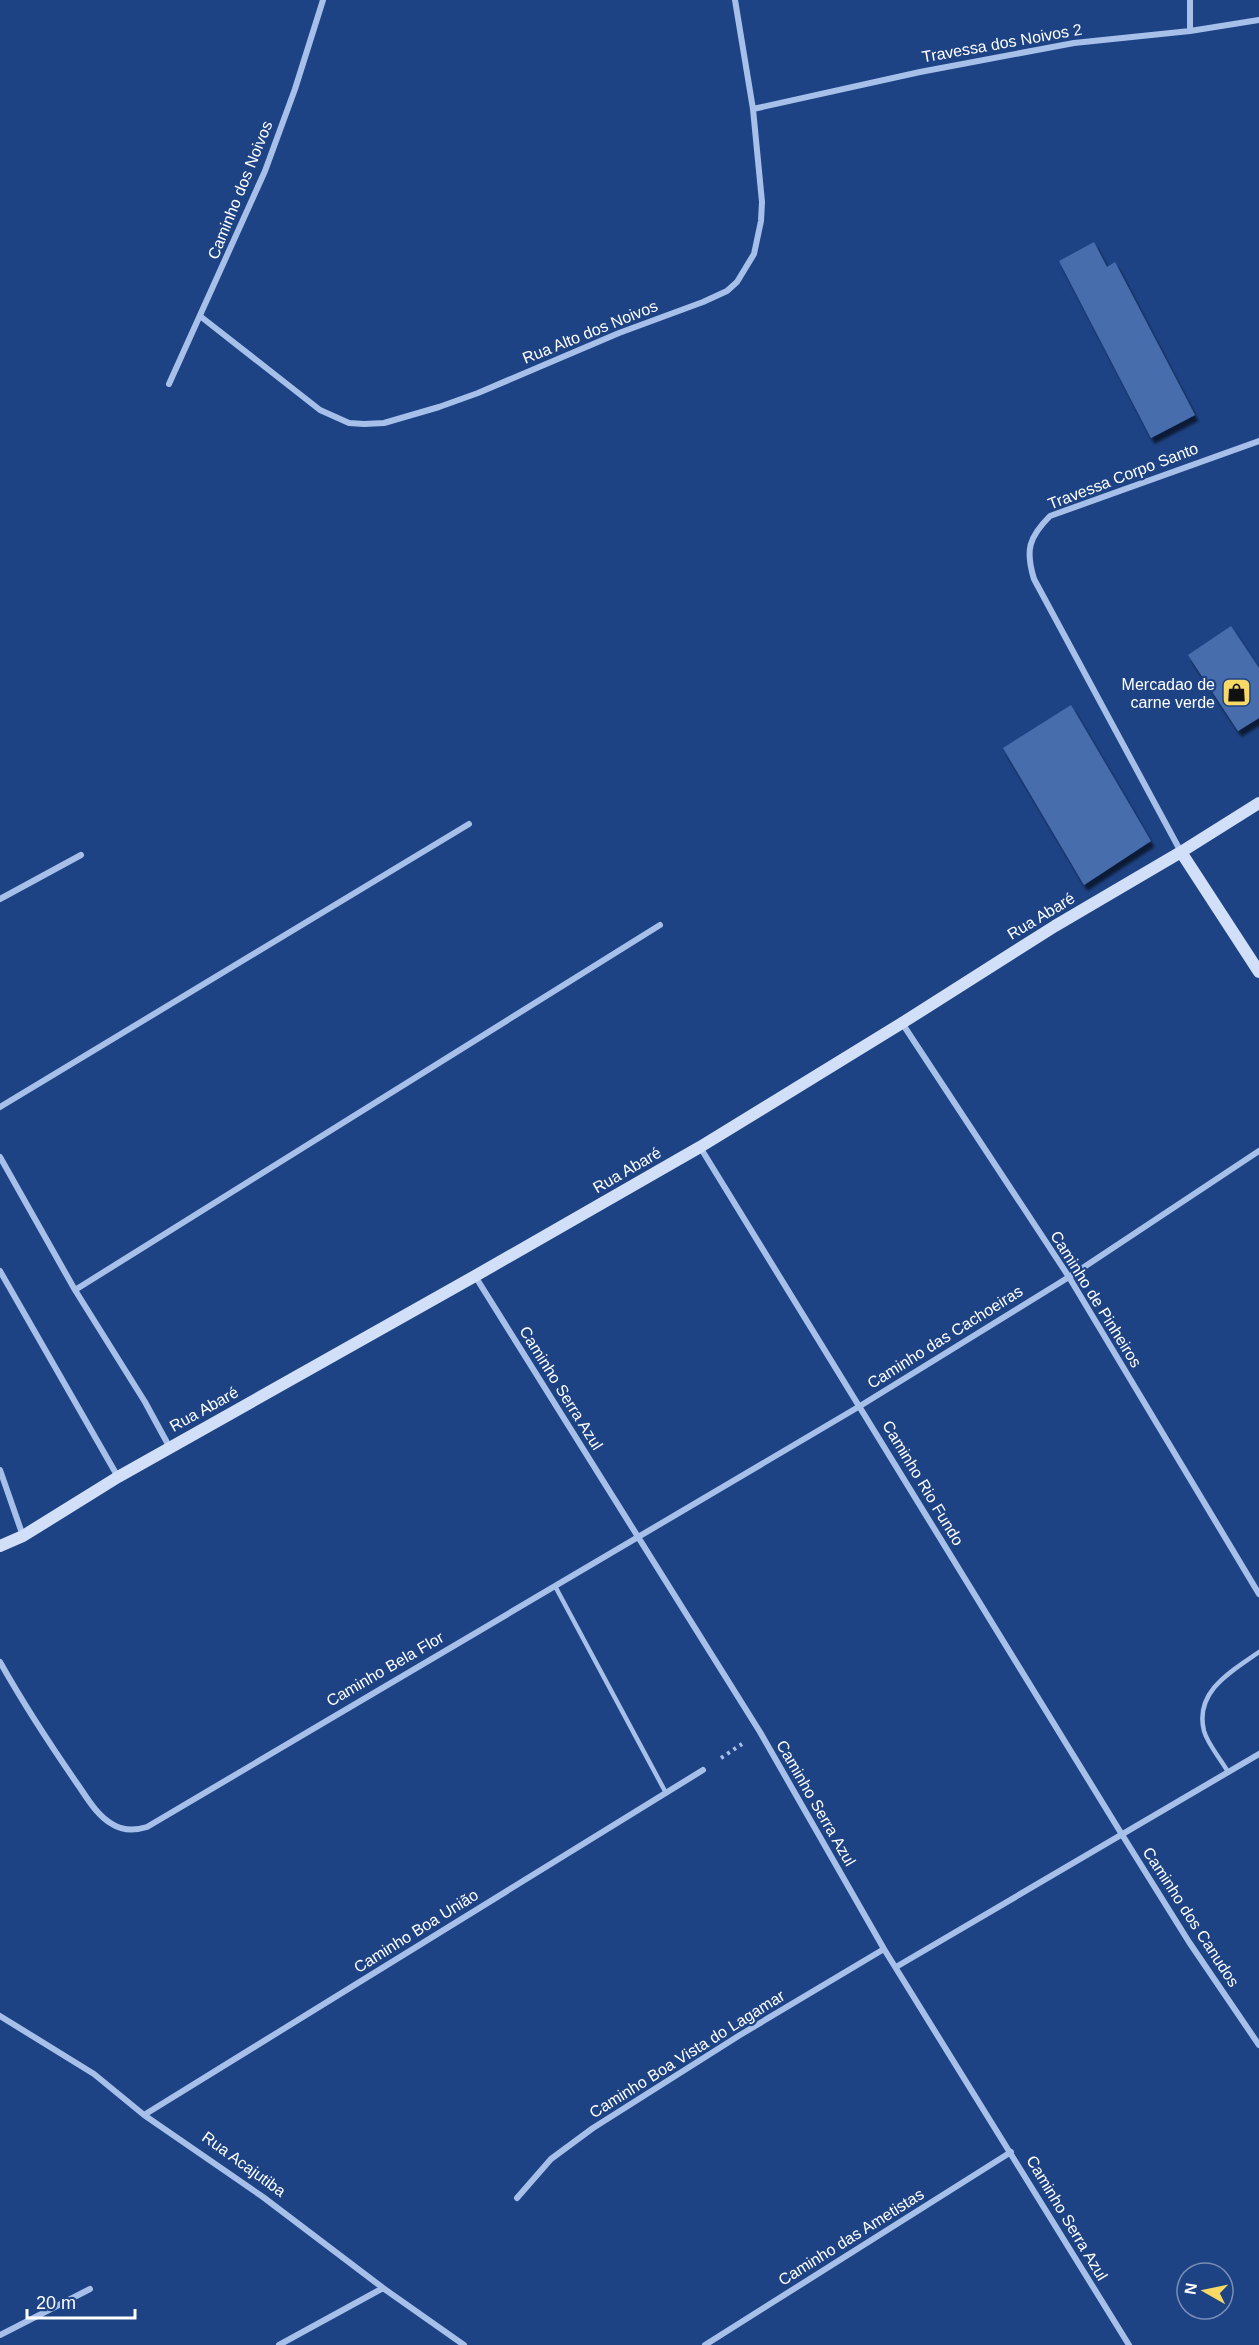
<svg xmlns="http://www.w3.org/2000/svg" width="1259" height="2345" viewBox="0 0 1259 2345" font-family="Helvetica,sans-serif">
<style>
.building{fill:#466dad;filter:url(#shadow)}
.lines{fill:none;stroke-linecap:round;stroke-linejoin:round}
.path{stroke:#a6c0ea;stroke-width:4;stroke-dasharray:3 4.5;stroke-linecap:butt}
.lane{stroke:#a6c0ea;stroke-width:4.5}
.street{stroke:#a6c0ea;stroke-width:6}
.secondary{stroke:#d1dff8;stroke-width:12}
.labels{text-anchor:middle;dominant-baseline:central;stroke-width:4.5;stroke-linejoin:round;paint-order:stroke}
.street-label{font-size:16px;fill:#fff;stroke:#1e4385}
.poi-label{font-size:16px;fill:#fff;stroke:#1e4385;text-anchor:end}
</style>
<defs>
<filter id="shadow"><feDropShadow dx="3.5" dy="6" stdDeviation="1.5" flood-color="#0009"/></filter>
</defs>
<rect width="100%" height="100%" fill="#1e4385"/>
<path class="building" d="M1094,242L1107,267L1115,262L1195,415L1151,438L1059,261Z
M1231,626L1259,668V718L1238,731L1188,655Z
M1071,705L1151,841L1084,885L1003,748Z"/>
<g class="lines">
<path class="path" d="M721,1758L742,1744"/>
<path class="lane" d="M555,1586L666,1793
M1228,1772C1221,1759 1208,1745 1204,1731C1194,1691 1232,1671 1259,1652"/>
<path class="street" d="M1190,0V31
M753,109L920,72L1074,43L1190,31L1259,20
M200,316L320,410L349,423L364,424L384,423L439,407L478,393L619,333L703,302L727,291L737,282L754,254L761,221L762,202L753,109L735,0
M169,384L265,171L295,89L323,0
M1181,852L1034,579C1025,550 1029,537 1050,516L1259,441
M0,899L81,855
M902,1023L1069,1277L1259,1594
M0,1107L469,824
M700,1147L1121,1833L1189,1942L1259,2045
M0,1157L75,1290L145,1402L170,1448
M0,1271L118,1477
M475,1276L760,1732L884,1949L1129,2345
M75,1290L660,925
M0,1470L23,1536
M0,1662C23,1703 49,1743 76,1782C86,1796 96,1815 112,1824C123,1831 134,1831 147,1827L860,1406L1069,1277L1259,1151
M896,1967L1259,1754
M0,2016L94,2074L144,2115L263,2197L383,2288L464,2345
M144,2115L703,1770
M517,2198L551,2159L593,2128L740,2035L884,1949
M0,2335L90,2289
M279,2345L383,2288
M705,2345L1011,2152"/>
<path class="secondary" d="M1181,852L1259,972
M0,1546L23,1536L118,1477L475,1276L700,1147L902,1023L1055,926L1181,852L1259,803"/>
</g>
<defs>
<symbol id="shop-square" viewBox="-11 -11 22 22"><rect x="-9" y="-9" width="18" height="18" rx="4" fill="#f9d965" stroke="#1e4385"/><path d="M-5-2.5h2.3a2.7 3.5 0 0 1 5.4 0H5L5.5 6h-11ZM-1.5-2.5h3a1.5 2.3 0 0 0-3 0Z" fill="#111"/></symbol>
</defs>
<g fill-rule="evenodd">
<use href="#shop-square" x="1220" y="676" width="33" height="33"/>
</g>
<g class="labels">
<g class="street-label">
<text transform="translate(1002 43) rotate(-10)">Travessa dos Noivos 2</text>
<text transform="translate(240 190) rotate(-68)">Caminho dos Noivos</text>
<text transform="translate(590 332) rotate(-22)">Rua Alto dos Noivos</text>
<text transform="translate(1123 476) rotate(-21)">Travessa Corpo Santo</text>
<text transform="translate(1041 916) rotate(-31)">Rua Abaré</text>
<text transform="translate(627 1170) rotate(-30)">Rua Abaré</text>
<text transform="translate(1096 1299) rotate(58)">Caminho de Pinheiros</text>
<text transform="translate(945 1337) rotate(-32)">Caminho das Cachoeiras</text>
<text transform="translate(561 1388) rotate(58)">Caminho Serra Azul</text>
<text transform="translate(204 1409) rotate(-29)">Rua Abaré</text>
<text transform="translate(923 1483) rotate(59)">Caminho Rio Fundo</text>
<text transform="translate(385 1669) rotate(-30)">Caminho Bela Flor</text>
<text transform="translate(816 1803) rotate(60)">Caminho Serra Azul</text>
<text transform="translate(1191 1917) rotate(57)">Caminho dos Canudos</text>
<text transform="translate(416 1931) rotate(-32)">Caminho Boa União</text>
<text transform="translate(687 2054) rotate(-32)">Caminho Boa Vista do Lagamar</text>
<text transform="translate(244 2164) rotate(36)">Rua Acajutiba</text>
<text transform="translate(1067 2218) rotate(59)">Caminho Serra Azul</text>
<text transform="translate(851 2237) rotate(-32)">Caminho das Ametistas</text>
</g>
<g class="poi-label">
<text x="1215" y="684">Mercadao de<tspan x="1215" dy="18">carne verde</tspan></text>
</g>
</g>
<g transform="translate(1205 2291) rotate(279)"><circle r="28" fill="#1e4385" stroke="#788eb6" stroke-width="1.5"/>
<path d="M0-4.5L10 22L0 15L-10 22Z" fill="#f9d965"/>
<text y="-9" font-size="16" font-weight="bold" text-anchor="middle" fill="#ffffff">N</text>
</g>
<path d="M27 2309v9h108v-9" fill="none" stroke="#ffffff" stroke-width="3"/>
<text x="36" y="2309" font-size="18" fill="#ffffff" stroke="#1e4385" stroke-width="4.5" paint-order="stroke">20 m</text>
</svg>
